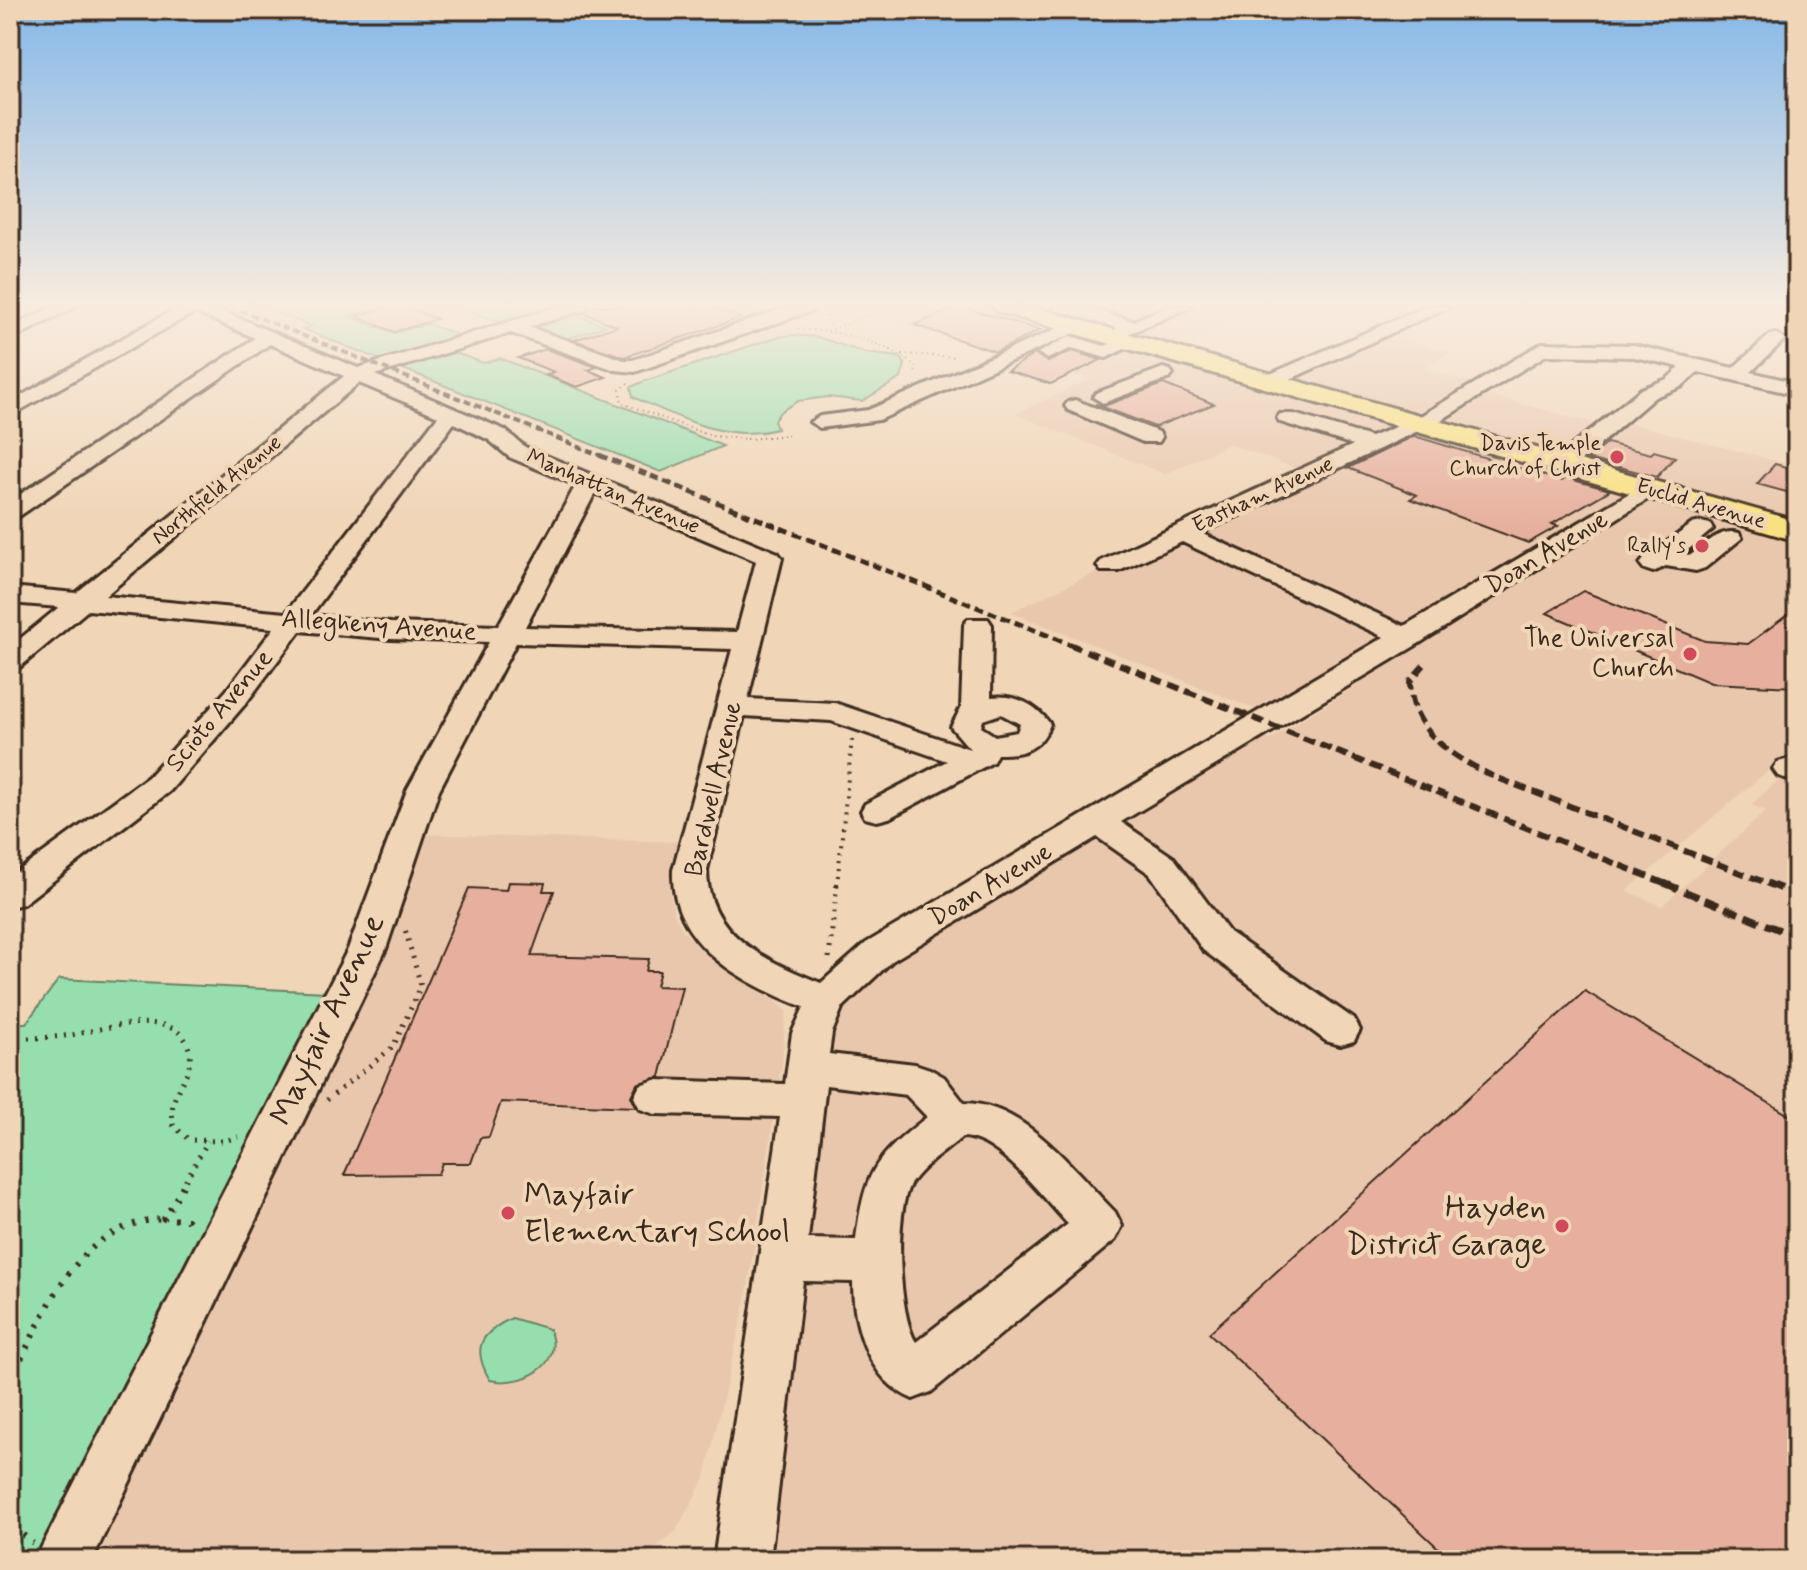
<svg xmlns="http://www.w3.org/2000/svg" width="1807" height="1570" viewBox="0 0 1807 1570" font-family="Mynerve,sans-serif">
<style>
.built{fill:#e9c7ad}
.green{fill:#96deae;stroke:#688466;stroke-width:2}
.building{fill:#e7b09e;stroke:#3b2a1e;stroke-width:2}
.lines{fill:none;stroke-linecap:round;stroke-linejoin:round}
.minor-casing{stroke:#3b2a1e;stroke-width:6}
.major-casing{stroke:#3b2a1e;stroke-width:6}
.path-far3{stroke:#3b2a1e;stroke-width:2;stroke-dasharray:1 4;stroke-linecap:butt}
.path-far2{stroke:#3b2a1e;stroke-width:4;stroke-dasharray:2 6;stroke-linecap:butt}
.path-far1{stroke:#3b2a1e;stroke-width:5;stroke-dasharray:2 7;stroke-linecap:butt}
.path{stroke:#3b2a1e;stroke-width:6;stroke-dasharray:3 9;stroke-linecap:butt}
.minor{fill:#f0d5b7;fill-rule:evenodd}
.major{fill:#f9e181;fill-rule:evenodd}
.rail-far3{stroke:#3b2a1e;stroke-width:4;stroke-dasharray:7 4;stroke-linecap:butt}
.rail-far2{stroke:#3b2a1e;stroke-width:5;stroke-dasharray:9 5;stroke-linecap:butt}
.rail-far1{stroke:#3b2a1e;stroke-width:6;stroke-dasharray:12 6;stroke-linecap:butt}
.rail{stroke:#3b2a1e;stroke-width:7;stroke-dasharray:15 7;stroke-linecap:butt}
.poi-dot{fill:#d1495b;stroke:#f0d5b7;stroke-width:3}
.labels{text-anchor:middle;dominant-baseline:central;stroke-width:8;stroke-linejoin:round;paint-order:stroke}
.far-poi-label{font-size:22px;fill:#3b2a1e;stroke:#f0d5b7;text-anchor:end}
.far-street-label{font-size:22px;fill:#3b2a1e;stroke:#f0d5b7}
.street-label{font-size:26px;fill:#3b2a1e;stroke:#f0d5b7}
.poi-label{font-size:26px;fill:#3b2a1e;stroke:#f0d5b7;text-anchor:end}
.near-street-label{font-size:32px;fill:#3b2a1e;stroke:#f0d5b7}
.near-poi-label{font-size:32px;fill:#3b2a1e;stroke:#f0d5b7;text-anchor:start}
</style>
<rect width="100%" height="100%" fill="#f0d5b7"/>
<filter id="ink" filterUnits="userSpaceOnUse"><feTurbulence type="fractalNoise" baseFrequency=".0125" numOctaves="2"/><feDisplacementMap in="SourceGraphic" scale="16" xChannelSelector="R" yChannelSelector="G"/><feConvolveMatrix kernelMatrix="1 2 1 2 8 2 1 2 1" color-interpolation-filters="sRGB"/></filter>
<g filter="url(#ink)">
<path class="built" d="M898,306H1256L1260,307L1160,349L1268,382L1381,333L1450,352L1423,369L1481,386L1474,391L1607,427L1616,420L1797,466V746L1626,891L1662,906L1766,811L1751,805L1797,763V1560H742L826,1000L1248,731L1270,740L1491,600L1489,598L1275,717L1011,612L1309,473L1229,444L1165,474L1015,414L1090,379L872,316Z
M419,834L680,842L669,887L674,914L682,929L706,956L773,998L786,1011L782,1063L746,1299L705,1477L676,1531L640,1560H99L96,1544Z"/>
<path class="green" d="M295,306H381L349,316L394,333L427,324L470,339L444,349L484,363L500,358L723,446L661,472L303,329L311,326L274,312Z
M452,306H531L550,312L504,324Z
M570,312L606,326L561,341L525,327Z
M793,335L817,337L865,353L900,357L905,364L901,378L862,401L828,397L798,401L780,412L774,421L777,429C725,443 679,417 633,397L631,387L642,382L777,337Z
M59,979L346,993L63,1560H10V1023H26Z
M512,1318L549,1329C566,1367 520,1387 490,1380C471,1348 480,1333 512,1318Z"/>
<path class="building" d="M390,306H405L437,319L394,332L356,316Z
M591,306H710L741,318L624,357L574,340L617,326L584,313Z
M960,306L1040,330L996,352L914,325Z
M546,349L597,367L588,370L606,377L577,387L546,375L554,372L518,358Z
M1072,351L1101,360L1051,384L1007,371L1035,354L1048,362Z
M1163,384L1214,404L1155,427L1095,404L1104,406Z
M1414,436L1562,481L1566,478L1610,490L1552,524L1558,526L1528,543L1410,499L1417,495L1348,468Z
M1607,443L1651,454L1654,451L1675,457L1657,477L1588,459Z
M1775,464L1797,470V495L1757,484Z
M1583,591L1705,641L1748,644L1797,608V687L1711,683L1547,613Z
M508,882L545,883L543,891H554L531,956L649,959L646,971H660L656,986L682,987L660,1077L637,1084L631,1096L636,1107L501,1102L489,1137L480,1138L471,1163H442L438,1174L344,1175L469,888L506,890Z
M1585,991L1797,1120V1560H1451L1209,1333Z"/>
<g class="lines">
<defs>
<path id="minor" d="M54,306H77L10,340V328Z
M180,306H210L358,368L560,306H588L585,310L529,327L624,360H633L791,306H817L814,310L635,372L615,370L511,333L375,375L505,430L525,447L778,553L782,558L748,699L835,703L970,749L951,727L961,708L964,625L968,619H988L992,625L991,697C1015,694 1036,704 1050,724C1041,749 1023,755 997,754L993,762L889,818L877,821L865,818L861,811L865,804L947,761L831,721L744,716L707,870C707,936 767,961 821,983L866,943L1384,637L1182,542L1119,571H1101L1097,566L1101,561L1353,445L1280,422L1277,418L1280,414H1294L1371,437L1417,418L1542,343L1634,345L1733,368L1770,335L1776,334L1785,339L1751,372L1797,383V395L1698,372L1681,387L1655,397L1570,470L1562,472L1551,465L1554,460L1641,389L1667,379L1680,367L1634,357L1546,355L1427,429L1418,431L1201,533L1404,626L1643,485H1659L1662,490L1418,644L1121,822L1174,858L1229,932L1354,1019L1360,1030L1354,1041L1340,1045L1326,1041L1203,950L1150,874L1097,837L892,961L842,1008L832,1033L829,1054L915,1064L930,1069L944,1077L964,1103C1025,1103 1075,1172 1115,1212L1122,1226L1115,1240L931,1392L913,1399C869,1381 853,1327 853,1282L803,1281L770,1560H714L780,1117L655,1114L640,1109L634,1097L640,1085L655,1080L785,1084L792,1033L804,1007C743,983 670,945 673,870L732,649L516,643L439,790L386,949L92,1560H35L348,949L407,790L489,642L391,639L300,631L246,703L170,791L23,904L10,907V877L148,777L226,691L274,628L88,610L20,667L10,669V647L59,607L10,603V587L76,593L344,376L270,344L18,517L10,519V501L255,338L195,312L10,416V402ZM359,383L438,416L286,613L105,596ZM454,423L489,440L509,457L576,485L498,626L391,623L311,615ZM595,493L756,561L737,632L525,627ZM1001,714L1020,724L1017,732L995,736L981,727L983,720ZM826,1085L906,1095L927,1117C873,1159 865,1172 856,1240L808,1239ZM962,1137C999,1137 1043,1198 1068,1224L916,1342C898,1315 894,1210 911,1183C923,1165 946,1151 962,1137Z
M1053,306H1081L1133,321L1169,306H1193L1112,341L1103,336L1117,328L1056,310Z
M1427,306H1451L1275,386L1268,388L1258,382L1261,378Z
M1075,321L1081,322L1084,326L1081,330L879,420L820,428L810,422L820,416L868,410Z
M1070,336L1105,346L1130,336L1139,342L1106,358L1072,348L1047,359L1038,353Z
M1163,368L1170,370L1173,374L1170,378L1103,403L1093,397L1096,393Z
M1075,400L1159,432L1162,437L1159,442H1143L1068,410L1065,406L1068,402Z
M1701,522L1710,524L1713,529L1683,554L1691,555C1706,544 1720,528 1739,533L1742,538L1705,568L1696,571L1666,566L1653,572L1644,569L1640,564L1644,559L1692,524Z
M1789,759L1797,761V782L1778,776L1773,769L1778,762Z"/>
<path id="major" d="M993,306H1030L1797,521V541L996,311Z"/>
</defs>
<use href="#minor" class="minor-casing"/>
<use href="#major" class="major-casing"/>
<path class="path-far3" d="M832,307L826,320L832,329
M798,329C837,331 884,340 915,366L916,376
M828,331L893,306
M902,354L957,357
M628,383L620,390L622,403L711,436L749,439L788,435"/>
<path class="path-far2" d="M837,885L852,739"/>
<path class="path-far1" d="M829,958L837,883
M10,1038C30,1038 51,1038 71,1035C102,1030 184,1002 190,1055C192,1071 178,1085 174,1101C171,1109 173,1117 173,1125L189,1140L224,1141L238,1137
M327,1100L393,1047L421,986L405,929
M181,1188L208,1141"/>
<path class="path" d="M183,1186L164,1219L187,1220L192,1227
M10,1380C47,1313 74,1223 164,1219
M10,1515L16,1529L33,1543"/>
<use href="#minor" class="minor"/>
<use href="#major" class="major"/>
<path class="rail-far3" d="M230,306L604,457"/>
<path class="rail-far2" d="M599,455L1074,646"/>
<path class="rail-far1" d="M1069,644L1669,885
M1424,665L1410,681C1411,731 1449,754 1490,775L1772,885"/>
<path class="rail" d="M1664,883L1797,937
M1767,883L1797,895"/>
</g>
</g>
<linearGradient id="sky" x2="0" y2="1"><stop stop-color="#85b8e9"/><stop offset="0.58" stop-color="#f8ecdf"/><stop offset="1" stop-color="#f8ecdf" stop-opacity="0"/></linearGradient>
<rect width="1807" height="526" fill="url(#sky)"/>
<g class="poi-dot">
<circle cx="1617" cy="457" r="8"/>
<circle cx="1702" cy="546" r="8"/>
<circle cx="1690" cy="654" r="8"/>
<circle cx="508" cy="1213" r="8"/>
<circle cx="1562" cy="1226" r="8"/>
</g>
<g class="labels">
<g class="far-poi-label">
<text x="1601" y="444">Davis Temple<tspan x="1601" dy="25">Church of Christ</tspan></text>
<text x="1686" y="546">Rally's</text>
</g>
<g class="far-street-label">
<text transform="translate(217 490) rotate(-39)">Northfield Avenue</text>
<text transform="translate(613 492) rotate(23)">Manhattan Avenue</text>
<text transform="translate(1263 495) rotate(-25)">Eastham Avenue</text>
<text transform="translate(1701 504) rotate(16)">Euclid Avenue</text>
</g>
<g class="street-label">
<text transform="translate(1547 553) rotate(-31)">Doan Avenue</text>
<text transform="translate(379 626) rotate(4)">Allegheny Avenue</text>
<text transform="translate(220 711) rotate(-50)">Scioto Avenue</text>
<text transform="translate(714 789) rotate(-77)">Bardwell Avenue</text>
<text transform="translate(991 885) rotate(-31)">Doan Avenue</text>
</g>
<g class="poi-label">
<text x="1674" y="639">The Universal<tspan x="1674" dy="30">Church</tspan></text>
</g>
<g class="near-street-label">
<text transform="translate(328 1020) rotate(-65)">Mayfair Avenue</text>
</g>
<g class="near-poi-label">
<text x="524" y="1195">Mayfair<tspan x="524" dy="37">Elementary School</tspan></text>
<text x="1546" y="1208" text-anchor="end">Hayden<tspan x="1546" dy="37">District Garage</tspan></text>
</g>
</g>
<rect width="1807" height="1570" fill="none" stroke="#f0d5b7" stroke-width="40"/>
<rect x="20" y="20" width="1767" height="1530" fill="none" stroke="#3b2a1e" stroke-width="3" filter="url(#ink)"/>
</svg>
